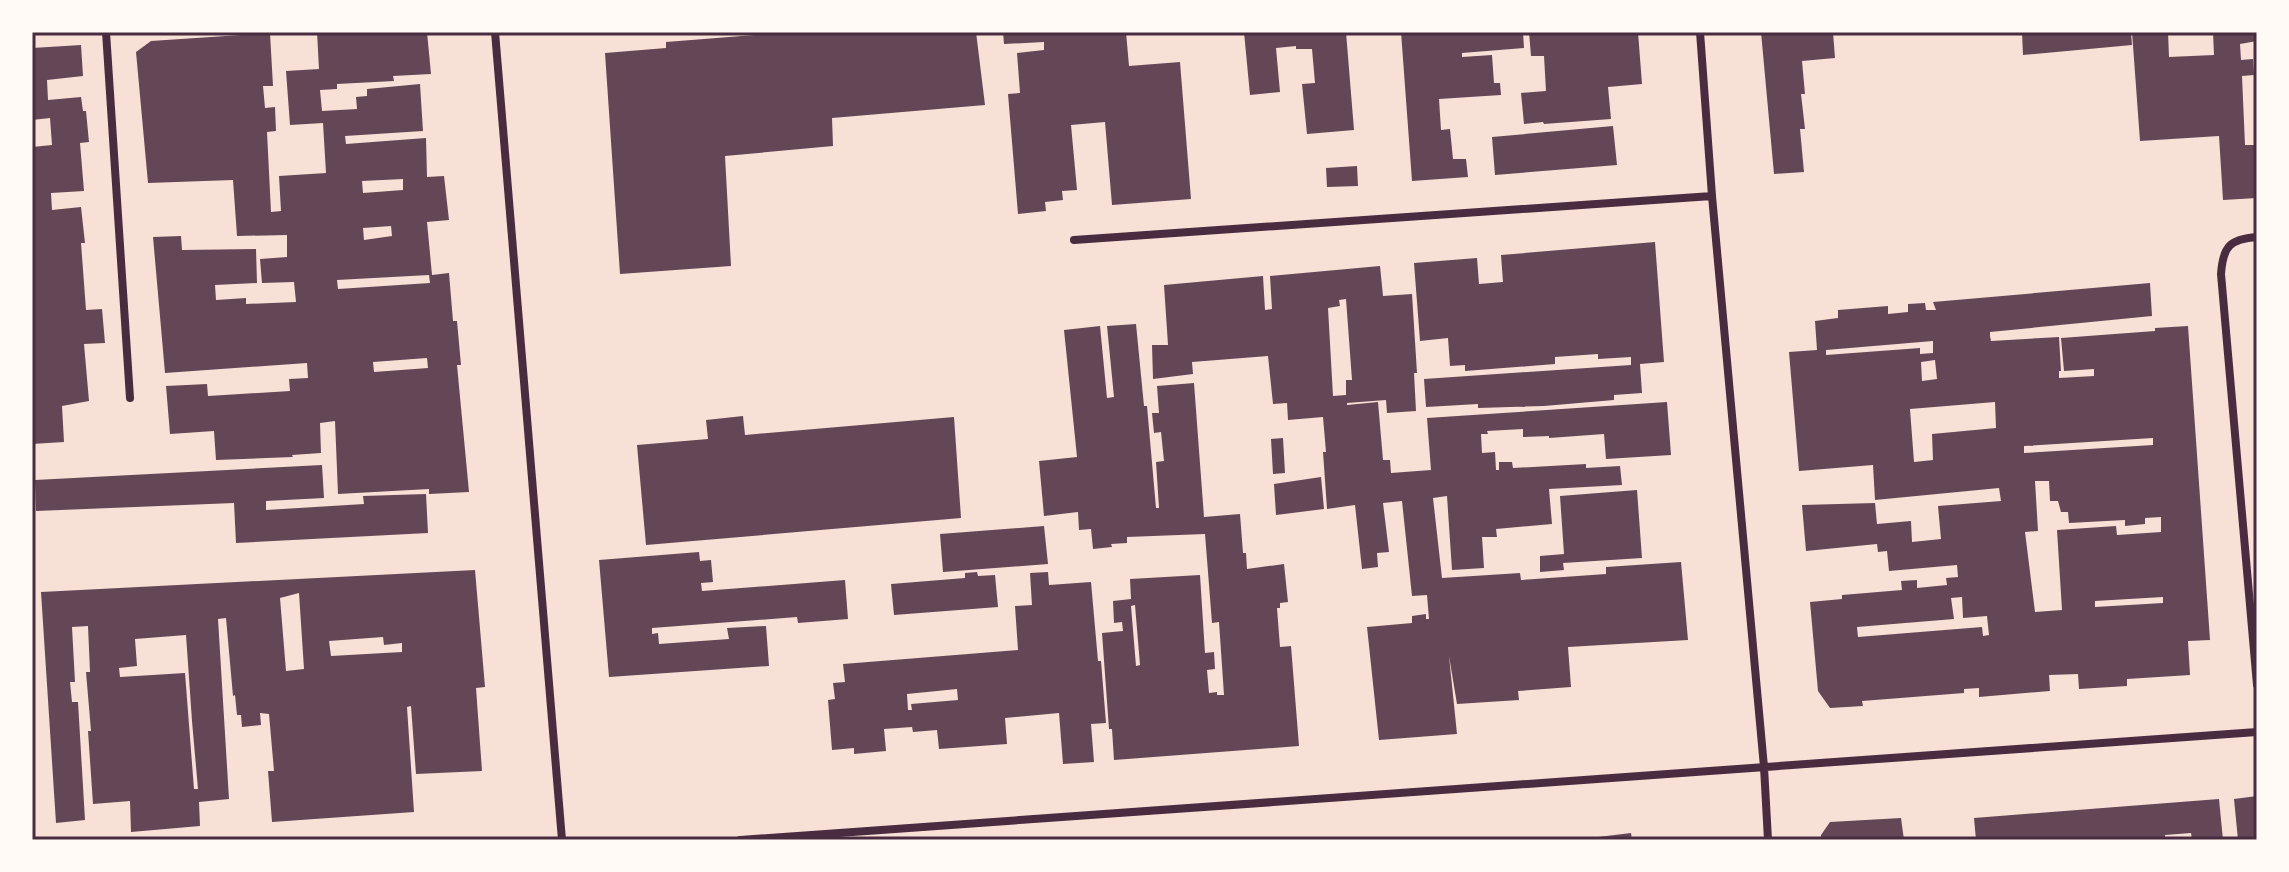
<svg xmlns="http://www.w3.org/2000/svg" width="2289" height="872" viewBox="0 0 2289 872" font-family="'Fira Sans',sans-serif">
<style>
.building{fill:#644757;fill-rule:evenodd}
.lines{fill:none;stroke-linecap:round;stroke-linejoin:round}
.minor{stroke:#4a2c40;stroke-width:8}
.neatline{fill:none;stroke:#4a2c40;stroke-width:3}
</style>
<rect width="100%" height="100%" fill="#f7e1d7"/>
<path class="building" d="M317,32H427L431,74L393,76L394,81L337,84V89L320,90L322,111L357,109L356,97L367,96V89L420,84L423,131L345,136L346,144L426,138L427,177L444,176L449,220L427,222L432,275L449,273L453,321H457L461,365H457L469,492L429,494V489L338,494L335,421L320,423L321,453L292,455L293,457L216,460L214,431L170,434L166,386L207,384L208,396L290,391L289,379L308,378L307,363L165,373L153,237L181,236L182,250L256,249L257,283L215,285L216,300L246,298V304L296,302L294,282L262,283L260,259L287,257V235L237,236L233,180L148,183L136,52L151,41L270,33L273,86H263L265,108L275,107L276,131L267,132L271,212L281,211L279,176L326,173L323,123L290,125L286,71L319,69ZM403,179V190L363,193L362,181ZM391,226L392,236L364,240L363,228ZM429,275L430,283L338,289L337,280ZM427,358L428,368L374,372L373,362Z
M791,32H976L985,105L832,118L833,146L725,156L731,266L620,274L605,53L666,48V42Z
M1003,32H1126L1129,66L1180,62L1191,199L1112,205L1105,122L1071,125L1077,190L1062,191L1063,200L1045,202L1046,211L1018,214L1008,94L1020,93L1017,53L1044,50V42L1004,44Z
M1244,32H1346L1354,130L1307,134L1302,84L1315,83L1312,49H1296V46L1276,48L1280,92L1250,95Z
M1401,32H1523L1524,48L1462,53V57L1492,55L1494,83H1500L1501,95L1439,99L1441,130L1450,129L1453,159H1466L1468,177L1412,181Z
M1529,32H1638L1642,84L1608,87L1611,119L1544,124L1543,122L1524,124L1521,93L1546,91L1544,56H1531Z
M1761,32H1833L1835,58L1802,61L1805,94H1801L1805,129H1800L1804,172L1774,174Z
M2022,32H2131L2132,45L2023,55Z
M2132,32H2168L2169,57L2214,55L2213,32H2257V41L2240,44L2241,60L2253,59L2254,75L2242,76L2245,145H2257V198L2223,200L2219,136L2140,141Z
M81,45L83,76L47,80L48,100L81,97L83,111H86L89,142L80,143L84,191L51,193L52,210L81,207L85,243H81L86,310L102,309L105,343L84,344L89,401L62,406L64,442L32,444V147L52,145L50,118L32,120V48Z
M1613,126L1617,165L1495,175L1492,137Z
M1357,166L1358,186L1327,187L1326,168Z
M1655,242L1664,362L1640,364L1642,393L1614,395V400L1544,406L1478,408V404L1426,407L1424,379L1631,365V357L1598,359V354L1555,357V364L1465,371V365L1450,366L1448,338L1420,341L1414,263L1477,258L1479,284L1503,282L1501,255Z
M1380,266L1383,296L1412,294L1417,373H1414L1416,411L1387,413L1386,400L1347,403V405L1378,402L1383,460H1390L1391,473L1431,470L1427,418L1667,402L1671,455L1606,459L1604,434L1549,438V436L1523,437V429L1487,431L1488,434H1481L1482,453L1495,452L1496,470H1499V462H1512L1513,468L1586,464V468L1620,466L1622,485L1549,489L1552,524L1496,529L1497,537H1482L1484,568L1452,570L1447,496L1433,498L1442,578L1520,573L1521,580L1606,574V567L1681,562L1688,640L1568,647L1571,687L1518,691L1519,700L1457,704L1449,656L1457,734L1379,740L1367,627L1412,623V616L1426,614V619H1429L1427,595L1412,596L1402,501L1383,503L1389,552L1377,553L1378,567L1362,569L1355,505L1327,509L1323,452H1326L1323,417L1288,420L1287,403L1273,404L1268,356L1192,362L1193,374L1153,379L1152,345H1168L1164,285L1263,276L1265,310L1272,309L1270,276ZM1346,299L1352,380H1346V395L1333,396L1328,308L1340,306L1339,300Z
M2150,283L2152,316L1990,332V336L1991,341L2059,337L2061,371H2059V378L2094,376V369L2064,371L2061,338L2155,331V328L2188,326L2210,640L2188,641L2190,675L2127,679V686L2079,689L2078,674L2049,675L2050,691L1979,697V688L1964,689V693L1862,701L1863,706L1830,708L1818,691L1810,602L1842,599V595L1902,590L1901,581L1917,580V588L1947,585L1946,578L1958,577L1957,565L1889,571L1887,551L1878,552L1877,544L1806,551L1802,505L1875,503L1877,524L1911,521L1912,542L1941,539L1938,506L2001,501L1999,488L1875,500L1873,465L1799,471L1789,352L1817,350L1815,321L1838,318V310L1888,306V314L1908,312V304L1925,303L1926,310H1936L1933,302ZM1933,341V353L1920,354V348L1826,355V350ZM1935,360L1937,379L1922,381L1921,362ZM1995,402L1996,428L1932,434L1933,460L1914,462L1910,409ZM2153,438V445L2024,453V446ZM2035,481H2049L2050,501H2058L2061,512H2068L2069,523L2125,520V526L2145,524V518L2161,517V532L2117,535L2116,526L2057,530L2062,610L2035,612L2025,532L2038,531ZM1962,597L1963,618L1987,616L1989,635L1983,636L1982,627L1858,637L1857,627L1954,619L1951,598ZM2163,597V603L2095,607V601Z
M1136,324L1144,406H1147L1156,508H1159L1156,462L1164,461L1161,432L1154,433L1152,413H1159L1157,386L1194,383L1204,517L1240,514L1243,553H1246L1247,569L1284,564L1288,602L1280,603V608H1277L1280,647L1291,646L1299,746L1114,760L1112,729H1109L1102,633L1123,631L1122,622L1114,623L1113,601L1131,599L1130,579L1200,575L1205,653L1214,652L1215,669L1207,670L1209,693L1217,692V695H1224L1219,622L1212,623L1205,534L1127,537V543L1111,544L1112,547L1093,549L1091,529L1079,530L1078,512L1044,516L1039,461L1077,457L1064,330L1100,326L1107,398L1114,397L1107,326ZM1135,605L1140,665L1136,666L1131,606Z
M743,416L745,435L954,417L961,518L646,545L637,445L708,439L706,420Z
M1283,438L1285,473L1273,474L1271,439Z
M322,465L324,498L266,501V510L364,504L363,496L426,494L428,533L236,543L234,503L36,511L35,480Z
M1321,477L1324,509L1276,515L1274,484Z
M1637,490L1642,558L1563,563L1564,570L1540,572V556L1564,554L1560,496Z
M1044,526L1048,564L943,572L940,534Z
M699,552L700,561L711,560L713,582L701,583L702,591L845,580L848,619L798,623L797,617L652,628V634L658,633L659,644L729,639L727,628L766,626L769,666L609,677L599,560Z
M475,570L485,687L476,688L482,771L416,774L411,706L407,707L414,812L272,822L268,771H274L269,714L260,713L261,725L242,727L241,715H237L235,695L233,696L226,618L218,619L229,799L199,802L200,826L131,832L130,801L93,804L88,731H91L86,672H90L88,626L72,627L75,682H70L72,702H78L85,820L56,823L41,592ZM299,593L304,669L286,671L280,598ZM186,635L192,721L198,789H194L185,673L120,677L119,668L137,666L135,639ZM383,637L384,645L402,643V652L331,656L329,641Z
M977,572L978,576L995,575L998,607L894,615L891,584L965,578V573Z
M1048,572L1049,585L1091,582L1098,661H1101L1106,723L1091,724L1094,762L1063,764L1059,713L1005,718L1007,744L939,749L937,730L913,732L912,727L884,729L886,751L854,754V748L832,750L828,700L835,699L833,683L845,682L843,664L1018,650L1015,606L1032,605L1030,573ZM957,689L958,700L911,704L912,710H908L907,694Z
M2257,796V840H2238L2234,799Z
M2219,799L2223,840H2192L2191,833L2165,835V840H1976L1974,818Z
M1901,818L1904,840H1821V835L1830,822Z
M1631,833L1632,840H1590V838Z"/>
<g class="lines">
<path class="minor" d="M106,32L130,398
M495,32L562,840
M1700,32L1712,196L1764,767L1768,840
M2257,237C2230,239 2223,246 2221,274L2257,685
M1074,240L1712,196
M740,840L2257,732"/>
</g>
<rect width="2289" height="872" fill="none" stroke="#fffaf5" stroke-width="68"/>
<rect x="34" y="34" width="2221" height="804" class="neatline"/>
</svg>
